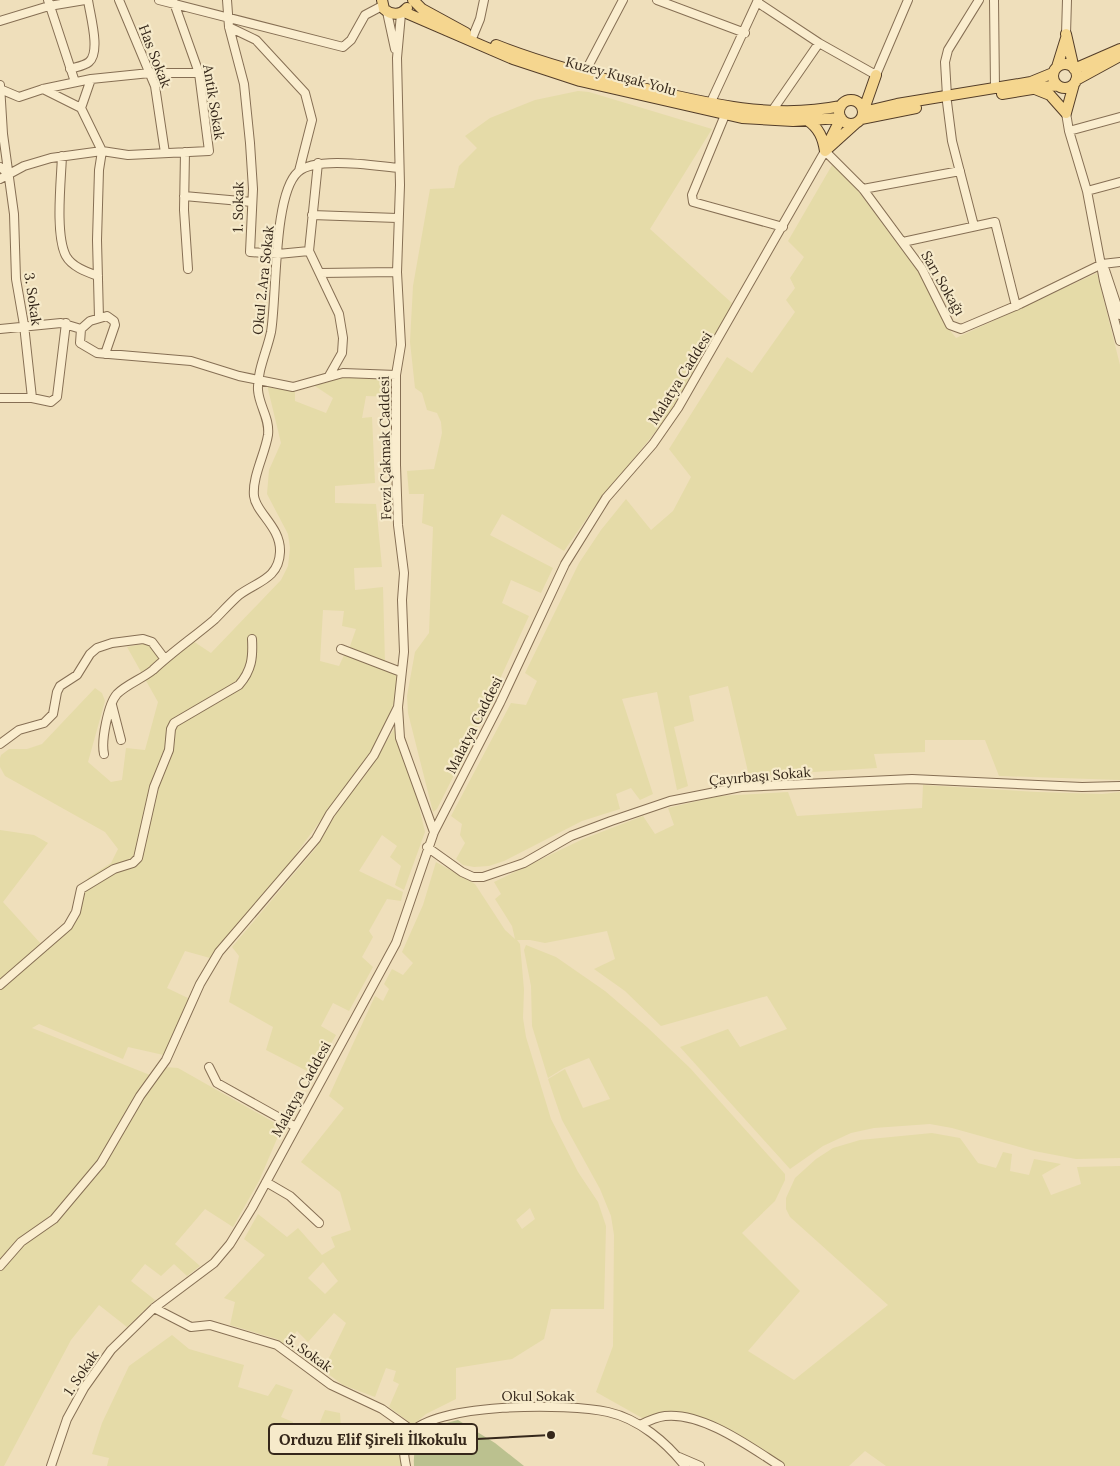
<svg xmlns="http://www.w3.org/2000/svg" width="1120" height="1466" viewBox="0 0 1120 1466" font-family="Lora,serif">
<style>
.farmland{fill:#e5dba8;fill-rule:evenodd}
.cemetery{fill:#bbc18f}
.lines{fill:none;stroke-linecap:round;stroke-linejoin:round}
.minor-casing{stroke:#866f54;stroke-width:10}
.major-casing{stroke:#533d29;stroke-width:12}
.minor{stroke:#faedce;stroke-width:8}
.major{stroke:#f5d68f;stroke-width:10}
.labels{text-anchor:middle;dominant-baseline:central;stroke-width:4.5;stroke-linejoin:round;paint-order:stroke}
.street-label{font-size:14px;fill:#35271a;stroke:#f6eaca}
.leader{fill:none;stroke:#35271a;stroke-width:2}
.callout-dot{fill:#35271a;stroke:#f6eaca;stroke-width:2}
.callout{fill:#f6eaca;stroke:#35271a;stroke-width:2}
.callout-label{font-size:15px;text-anchor:middle;font-weight:bold;fill:#35271a}
</style>
<rect width="100%" height="100%" fill="#efdfbb"/>
<path class="farmland" d="M578,91L589,92L712,129L650,229L733,304L665,420L596,505L564,551L502,514L490,535L553,568L541,593L511,580L502,603L529,616L475,733L437,809L433,812L408,713L407,696L415,652L429,633L433,527L422,523L424,494H409L407,471L434,469L442,433L441,422L437,413L427,410L422,393L415,388L410,342L413,286L430,189L454,188L459,166L477,148L465,136L490,118L535,100Z
M835,160L922,277L949,329L956,338L1097,273L1120,365V780L999,776L985,740H925V752L874,754L877,768L749,776L728,686L689,696L694,721L674,727L688,786L677,790L657,692L622,699L653,794L640,800L631,788L616,794L620,809L582,821L504,861L489,866L474,867L463,865L456,859L465,843L460,835L462,824L451,816L511,703L526,705L537,681L525,673L579,563L601,530L626,499L651,530L673,511L691,477L669,449L727,357L752,373L795,312L786,300L795,288L790,278L804,257L788,241Z
M329,376L395,378V397L366,396L362,418L372,417L375,483L335,486V503L376,504L382,567L354,568L355,590L383,587L385,663L349,649L356,629L342,626L344,611L323,610L320,661L339,666L345,653L398,675L396,698L377,743L264,898L248,912L210,958L185,951L167,988L190,999L168,1056L128,1047L123,1059L39,1024L32,1028L150,1075L165,1067L178,1068L282,1127L259,1181L233,1227L205,1209L175,1244L200,1266L187,1276L174,1264L161,1276L145,1264L131,1281L155,1300L127,1327L99,1305L71,1340L4,1466H0V830L34,835L48,843L3,902L42,945L70,919L88,878L111,863L118,849L105,832L5,776L0,767V758L1,755L9,749H27L42,744L95,688L102,693L105,701L88,762L111,782L122,780L126,748L145,750L158,702L127,647L148,643L165,662L173,659L193,641L211,653L281,580L288,566L290,548L288,534L267,494L269,470L281,443L267,385L295,388V401L326,413L333,398L312,384Z
M399,721L425,832L404,890L395,885L401,866L390,857L397,846L382,835L359,871L403,892L401,901L387,899L369,931L373,937L362,957L373,967L349,1011L333,1003L321,1026L336,1035L313,1074L266,1050L273,1027L229,1002L239,956L232,947L315,849L342,804L367,773Z
M923,785L1038,792L1102,794L1120,792V1158L1076,1159L1034,1151L952,1128L930,1124L874,1128L851,1133L823,1146L790,1169L680,1047L728,1029L740,1047L787,1029L767,996L661,1026L625,991L594,969L615,959L607,931L545,943L530,940H517L520,944L524,990L523,1018L526,1037L551,1119L578,1172L598,1202L606,1226L604,1309H551L544,1339L512,1359L456,1368V1399L426,1414L413,1425L389,1407L399,1384L393,1381L396,1371L386,1368L375,1397L343,1385L323,1370L346,1323L334,1313L308,1342L297,1331L286,1345L277,1339L230,1325L235,1302L224,1298L265,1255L244,1239L258,1214L287,1237L298,1228L322,1255L335,1247L331,1237L351,1230L340,1192L301,1162L344,1108L329,1096L375,996L383,1001L389,989L384,984L392,969L403,975L413,963L402,952L423,905L436,862L475,884L505,930L515,939L512,926L495,899L501,894L494,882L583,839L643,816L655,834L674,825L668,808L719,796L788,792L797,816L922,808ZM530,1208L535,1219L522,1229L516,1220ZM323,1262L338,1281L325,1294L308,1278Z
M526,945L556,957L605,991L647,1027L690,1068L785,1174V1180L775,1201L742,1233L800,1291L748,1351L794,1380L888,1305L790,1217L786,1209V1198L795,1178L816,1159L833,1148L860,1140L932,1133L960,1138L978,1163L996,1168L1003,1152L1012,1154L1010,1171L1029,1175L1034,1159L1061,1164L1042,1175L1051,1195L1081,1184L1077,1167L1120,1166V1466H886L865,1451L849,1466H781L692,1415L667,1411L644,1419L596,1392L613,1346L614,1235L611,1216L600,1189L562,1120L548,1079L565,1069L583,1108L610,1099L589,1058L564,1068L548,1078L532,1026L531,986L524,950Z
M172,1335L189,1349L244,1365L238,1387L268,1396L276,1384L293,1390L281,1417L293,1422V1440L311,1444L325,1410L340,1413L341,1428L353,1429L354,1440L399,1438L402,1466H107L109,1458L92,1454L102,1423L129,1366Z"/>
<path class="cemetery" d="M458,1420L495,1443L524,1466H414C412,1434 430,1427 458,1420Z"/>
<g class="lines">
<defs>
<path id="minor" d="M48,0L75,82
M119,0L155,86L165,153
M159,0L343,47L351,40L365,15L382,6
M227,0L229,27L244,84L250,143L253,189L250,252L278,254L309,251
M657,0L745,33
M994,0L995,88
M757,2L819,43L876,75L908,0
M387,12L395,49
M401,14L397,58L400,185L397,272L401,345L396,375V465L398,525L404,573L402,600L404,652L398,707L400,738L434,832
M0,21L49,6L85,0
M229,27L256,40L305,93L312,120L299,171
M1066,34L1067,0
M473,36L480,19L484,0
M70,69C76,67 84,66 89,62C101,52 90,15 88,0
M582,78L623,0
M91,79L81,108L102,151L99,170L97,240L99,318
M0,85L3,134L14,214L16,279L24,325L32,398
M0,89L19,97L43,89L91,79L150,73H199
M43,89L81,108
M947,96L945,62L948,50L979,0
M947,102L952,141L974,226
M710,104L758,0
M772,111L819,43
M1066,113L1069,131L1087,191L1104,281L1120,341
M725,115L692,195L693,202L783,227
M1069,131L1120,117
M185,152L184,210L188,269
M62,156C61,181 55,235 66,256C72,267 87,272 98,276
M318,163L309,251L339,314L343,338L342,353L329,376
M0,167L8,173
M0,179L24,166L51,158L102,151L128,155L209,151L199,73L173,0
M863,189L960,171
M1087,191L1120,182
M184,196L252,202
M312,215L397,218
M903,242L995,222L1016,306
M1105,270L1120,315
M320,273L397,272
M0,329L61,323L81,329
M105,354L115,325L114,321L107,316L90,321L81,329L80,343L97,353L191,361L239,376L293,387L343,373L396,375
M0,398H32L51,402L57,397L66,323
M341,649L401,672
M112,705L121,740
M0,744L19,730L44,723L53,714L57,692L60,686L77,675L90,654L97,648L112,643L143,639L152,642L164,658
M104,754C101,741 108,704 117,694C127,684 142,679 153,670C172,652 194,637 214,620C222,612 230,603 239,595C256,582 279,579 280,552C281,527 256,513 254,496C252,477 265,454 268,435C270,418 259,406 258,390C257,371 267,351 271,332C277,297 273,194 298,172C316,156 375,166 399,168
M427,847L462,872L473,877H483L524,863L571,836L611,821L670,801L741,787L912,779L1082,787L1120,786
M0,985L68,926L76,912L81,889L114,869L133,863L138,858L154,787L169,750L171,729L174,723L239,685C252,670 253,657 252,639
M209,1067L217,1083L294,1126
M266,1182L290,1196L319,1223
M0,1266L21,1242L54,1219L101,1163L140,1096L166,1060L200,984L219,952L316,839L330,814L374,755L398,707
M154,1308L191,1327L210,1325L277,1345L331,1385L382,1409L413,1431
M640,1425C648,1421 656,1417 665,1416C703,1412 750,1447 780,1466
M679,1457L700,1466
M51,1466L67,1419L84,1388L111,1350L154,1308L214,1263L230,1244L252,1208L396,943L434,832L500,703L565,564L606,498L653,444L678,408L825,151L863,189L922,269L950,325L961,329L1020,304L1102,264L1120,262
M406,1466C404,1456 402,1445 408,1436C431,1402 570,1403 608,1412C639,1419 666,1442 685,1466"/>
<path id="major" d="M382,0L384,9C392,16 401,15 407,8
M413,0L422,9L466,33
M404,12L513,59L580,81L742,118L793,121L841,118
M1066,34L1074,69L1120,49
M496,45C542,63 590,76 638,87C705,103 772,120 841,106
M1053 76a12 12 0 1 1 24 0a12 12 0 1 1-24 0Z
M1057,67L1066,38
M876,75L863,112L897,104L1031,82L1053,73
M1076,80L1120,56
M1035,89L1050,95L1066,113
M1002,94L1057,85
M839 112a12 12 0 1 1 24 0a12 12 0 1 1-24 0Z
M1066,113L1074,84
M861,119L916,108
M807,120C819,128 823,138 825,151
M827,146L841,118
M825,151L856,123"/>
</defs>
<use href="#minor" class="minor-casing"/>
<use href="#major" class="major-casing"/>
<use href="#minor" class="minor"/>
<use href="#major" class="major"/>
</g>
<g class="labels">
<g class="street-label">
<text transform="translate(155 56) rotate(69)">Has Sokak</text>
<text transform="translate(621 76) rotate(15)">Kuzey Kuşak Yolu</text>
<text transform="translate(214 102) rotate(81)">Antik Sokak</text>
<text transform="translate(238 207) rotate(-89)">1. Sokak</text>
<text transform="translate(263 280) rotate(-84)">Okul 2.Ara Sokak</text>
<text transform="translate(943 283) rotate(60)">Sarı Sokağı</text>
<text transform="translate(33 299) rotate(82)">3. Sokak</text>
<text transform="translate(680 378) rotate(-58)">Malatya Caddesi</text>
<text transform="translate(385 448) rotate(-91)">Fevzi Çakmak Caddesi</text>
<text transform="translate(474 725) rotate(-63)">Malatya Caddesi</text>
<text transform="translate(760 776) rotate(-5)">Çayırbaşı Sokak</text>
<text transform="translate(301 1089) rotate(-61)">Malatya Caddesi</text>
<text transform="translate(309 1353) rotate(36)">5. Sokak</text>
<text transform="translate(81 1373) rotate(-56)">1. Sokak</text>
<text x="538" y="1396">Okul Sokak</text>
</g>
</g>
<path class="leader" d="M551 1435L477 1439"/>
<circle class="callout-dot" cx="551" cy="1435" r="5"/>
<rect class="callout" x="269" y="1424" width="208" height="30" rx="5"/>
<g class="callout-label">
<text x="373" y="1445">Orduzu Elif Şireli İlkokulu</text>
</g>
</svg>
